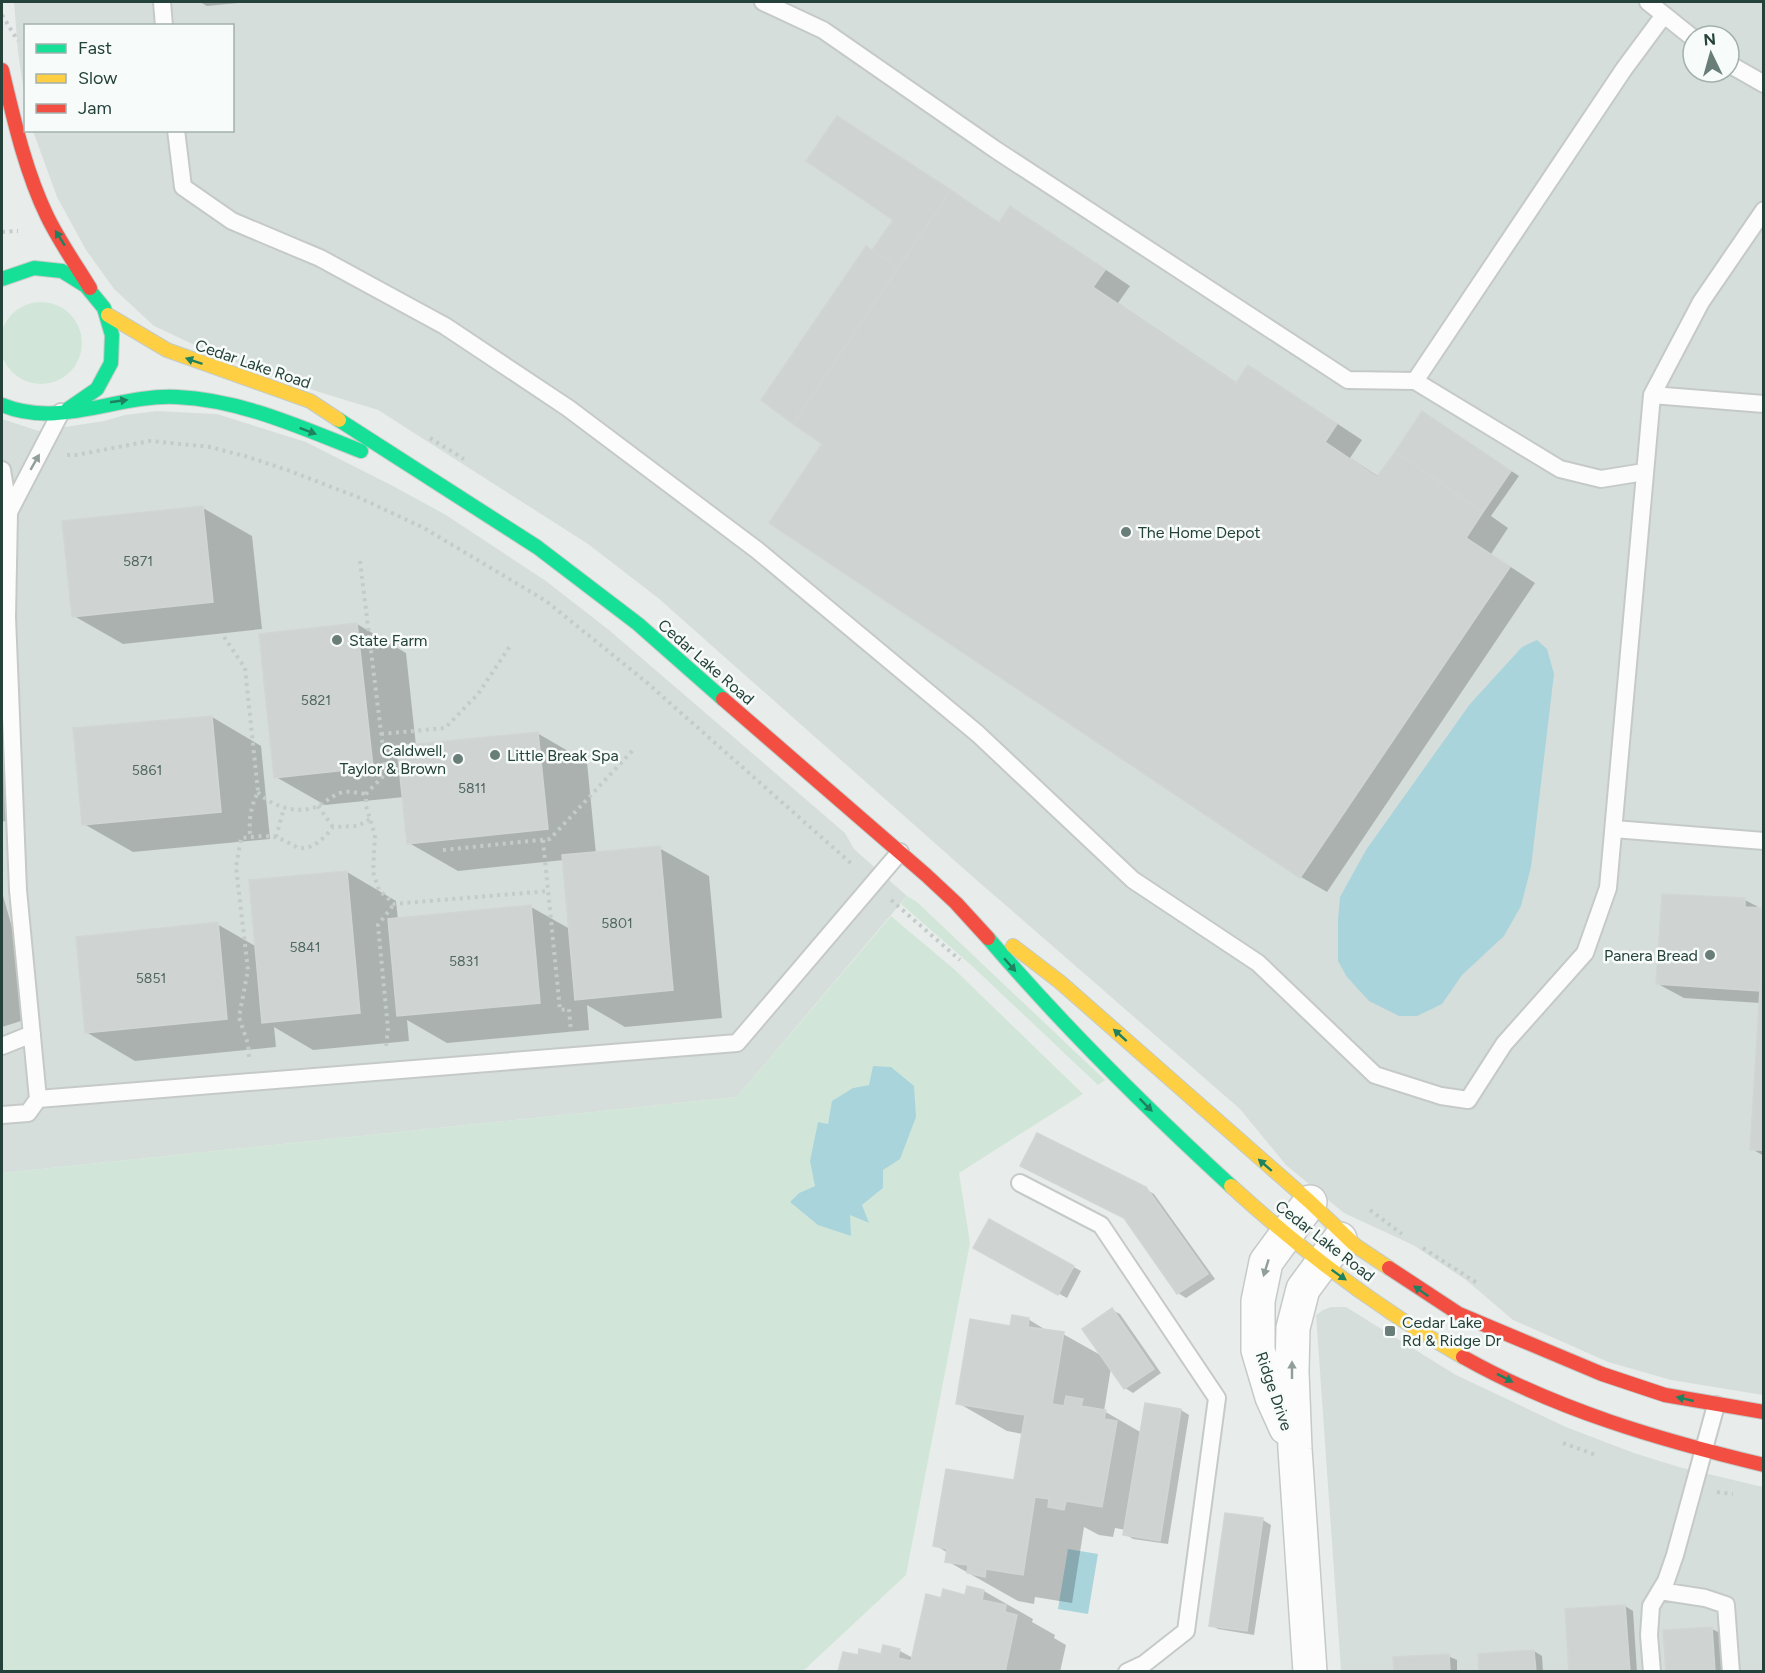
<svg xmlns="http://www.w3.org/2000/svg" width="1765" height="1673" viewBox="0 0 1765 1673" font-family="Figtree,sans-serif">
<style>
.built{fill:#d6dedb;fill-rule:evenodd}
.green{fill:#d1e6d8;fill-rule:evenodd}
.water{fill:#a9d4db}
.shadow{fill:#0003}
.building{fill:#cfd4d2;stroke:#d1d6d4;stroke-width:1.5}
.lines{fill:none;stroke-linecap:round;stroke-linejoin:round}
.lane-casing{stroke:#c5cac8;stroke-width:20}
.street-casing{stroke:#c5cac8;stroke-width:36}
.fast-casing{stroke:#c3cbc8;stroke-width:16}
.slow-casing{stroke:#c3cbc8;stroke-width:16}
.jam-casing{stroke:#c3cbc8;stroke-width:16}
.path{stroke:#c3ccca;stroke-width:4;stroke-dasharray:3 4.5;stroke-linecap:butt}
.lane{stroke:#fcfcfc;stroke-width:16}
.street{stroke:#fcfcfc;stroke-width:33}
.fast{stroke:#16e098;stroke-width:14}
.slow{stroke:#ffcf43;stroke-width:14}
.jam{stroke:#f24e42;stroke-width:14}
.oneway{fill:#1e8160}
.oneway2{fill:#909f9b}
.poi-dot{fill:#697e78;stroke:#f7fbf9;stroke-width:2}
.labels{text-anchor:middle;dominant-baseline:central;stroke-width:5;stroke-linejoin:round;paint-order:stroke}
.number-label{font-size:14px;fill:#506761}
.street-label{font-size:16px;fill:#24423a;stroke:#f7fbf9}
.poi-label{font-size:16px;fill:#24423a;stroke:#f7fbf9;text-anchor:start}
</style>
<rect width="100%" height="100%" fill="#e8edeb"/>
<path class="built" d="M14,2H1763V1395L1671,1380L1608,1362L1513,1320L1466,1280L1413,1245L1344,1213L1286,1165L1240,1109L973,877L658,598L588,544L378,410L319,392L218,356L154,326L114,289L86,250L57,197L33,131L232,130V26H26L25,100L18,52ZM1693,36H1729V72H1693Z
M157,411L217,414L306,442L393,486L446,515L493,546L546,581L609,630L845,833L854,849L907,896L737,1097L2,1173V419L39,431L104,421L125,415Z
M1331,1307H1346L1456,1375L1566,1427L1634,1453L1679,1467L1763,1487V1671H1341L1316,1315L1323,1310Z"/>
<path class="green" d="M0 343a41 41 0 1 1 82 0a41 41 0 1 1-82 0Z
M907,896L917,902L1105,1080L1098,1085L971,965L901,904Z
M891,916L955,970L1083,1094L959,1173L970,1243L906,1575L803,1671H2V1173L737,1097ZM869,1085L883,1188L862,1205L868,1223L850,1214V1236L799,1193L815,1186L818,1123L828,1124L853,1088Z"/>
<path class="water" d="M1537,640L1547,649L1554,674L1531,867L1521,906L1504,936L1462,975L1442,1004L1417,1016H1399L1369,1001L1347,977L1338,961V920L1340,897L1366,850L1470,704L1522,647Z
M873,1066L891,1067L914,1086L916,1117L900,1159L883,1170V1188L862,1205L869,1223L850,1215L851,1236L818,1225L790,1202L799,1193L815,1186L810,1161L818,1122L828,1124L832,1101L853,1088L869,1085Z
M1068,1549L1098,1554L1088,1614L1058,1609Z"/>
<path class="shadow" d="M200,2H248L207,6Z
M846,123L1000,223L1010,208L1036,223L1130,286L1118,303L1237,383L1249,367L1274,382L1362,440L1350,458L1379,477L1431,418L1519,476L1491,516L1508,528L1491,554L1535,583L1327,892L1301,877L771,522L824,443L763,400L895,220Z
M203,508L252,536L262,629L123,644L74,616Z
M357,624L406,653L416,746L537,733L587,762L596,854L659,848L709,876L722,1018L625,1027L587,1005L589,1030L447,1043L407,1020L409,1041L313,1050L274,1027L276,1047L135,1061L86,1032L217,924L257,947L347,872L396,901L398,920L531,907L570,929L564,860L458,871L409,843L404,797L325,805L276,777Z
M212,717L261,746L270,839L133,852L84,824Z
M2,746L23,816L2,822Z
M2,892L37,1016L2,1027Z
M1663,895L1745,900L1764,910V1156L1752,1149L1760,1003L1684,998L1658,984Z
M1145,1189L1154,1194L1215,1279L1186,1298L1178,1293L1125,1218Z
M989,1221L1081,1271L1067,1298L975,1248Z
M1112,1310L1120,1314L1161,1373L1133,1393L1125,1388L1111,1368L1104,1411L1142,1433L1181,1410L1189,1415L1168,1544L1133,1539L1125,1534L1126,1530L1115,1528L1113,1537L1099,1535L1084,1527L1072,1603L1035,1597L1034,1604L1018,1601L947,1561L948,1553L935,1545L1016,1482L1023,1434L1007,1431L958,1403L1012,1328L1028,1319L1049,1332L1063,1334L1104,1357Z
M1263,1520L1271,1525L1254,1635L1218,1629L1210,1625Z
M984,1591L1033,1619L1032,1622L1055,1635L1054,1638L1066,1645L1060,1672H840L859,1657L882,1655L884,1647L900,1651L913,1658L942,1600L966,1596Z
M1625,1606L1633,1611L1637,1672H1571Z
M1712,1629L1720,1633L1722,1672H1668Z
M1534,1651L1542,1656L1543,1672H1480Z
M1448,1656L1457,1660V1672H1396Z"/>
<path class="building" d="M837,116L951,190L898,268L872,250L893,220L806,161Z
M951,190L999,223L1010,206L1105,270L1093,287L1236,383L1248,365L1337,424L1325,442L1377,477L1395,452L1483,512L1466,538L1510,567L1300,878L769,523L822,444L793,424Z
M866,246L898,268L793,424L761,400Z
M1422,411L1511,471L1483,512L1395,452Z
M203,506L213,602L72,617L62,521Z
M357,623L373,767L274,778L259,634Z
M212,716L221,812L82,825L73,728Z
M538,732L548,829L407,844L397,746Z
M660,846L673,990L575,1000L562,855Z
M347,871L360,1013L262,1023L249,880Z
M1662,894L1745,898V907L1764,908L1760,991L1656,984Z
M531,905L540,1003L397,1016L388,919Z
M218,922L227,1019L85,1033L76,937Z
M1764,925V1150H1750Z
M1037,1133L1146,1187L1208,1274L1177,1294L1124,1218L1020,1166Z
M989,1219L1074,1266L1058,1295L973,1248Z
M1112,1308L1154,1369L1124,1389L1082,1329Z
M1012,1315L1029,1318L1028,1327L1064,1332L1052,1404L1064,1406L1066,1396L1083,1399L1081,1406L1106,1410L1104,1419L1117,1421L1102,1507L1066,1501L1064,1510L1048,1507L1049,1499L1035,1497L1023,1575L986,1569L985,1577L967,1573L968,1565L945,1562L947,1549L933,1546L946,1469L1014,1480L1025,1415L956,1404L970,1319L1010,1326Z
M1145,1403L1181,1409L1160,1541L1123,1535Z
M1225,1513L1263,1518L1247,1631L1209,1626Z
M967,1586L984,1590L982,1600L1006,1605L1005,1612L1017,1615L1005,1672H838L843,1652L858,1655L859,1649L881,1654L883,1645L900,1649L898,1658L911,1661L926,1594L941,1598L943,1589L965,1595Z
M1625,1605L1630,1672H1569L1565,1609Z
M1712,1627L1715,1672H1666L1663,1630Z
M1534,1650L1536,1672H1479L1478,1654Z
M1449,1654L1450,1672H1394L1393,1657Z"/>
<g class="lines">
<defs>
<path id="lane" d="M162,2L164,26
M763,2L823,30L996,150L1348,380L1415,381L1560,469L1601,479L1644,472
M1648,2L1693,38
M1729,64L1764,84
M176,130L183,187L232,221L320,258L445,326L568,408L757,550L978,734L1133,880L1258,963L1375,1075L1441,1096L1468,1100L1504,1044L1585,953L1608,888L1652,395L1701,302L1764,210
M1415,381L1624,69L1664,15
M1652,395L1764,404
M2,470L9,512L7,617L18,890L38,1099L28,1113L2,1115
M9,512L61,412
M1614,829L1764,841
M2,1046L32,1034
M38,1099L737,1043L900,852
M1020,1183L1101,1225L1217,1398L1186,1631L1144,1664L1127,1672
M1660,1591L1705,1598L1726,1605L1731,1672
M1652,1672L1649,1635L1651,1606L1666,1581L1675,1555L1716,1405"/>
<path id="street" d="M1286,1428L1272,1397L1258,1350V1301L1266,1262L1310,1202
M1310,1672L1295,1449L1292,1372L1293,1328L1303,1289L1340,1239"/>
<path id="fast" d="M2,279L34,268L62,271L86,286L104,308L112,335L111,363L97,389L68,409
M2,405C60,429 117,394 177,397C242,400 302,428 361,451
M339,420L537,547L638,624L723,699
M988,938C1064,1027 1146,1108 1231,1186"/>
<path id="slow" d="M108,315L167,350L310,401L339,420
M1013,946L1060,982L1310,1202L1356,1246L1389,1268
M1231,1186C1302,1251 1380,1310 1463,1357"/>
<path id="jam" d="M2,70C14,120 25,170 47,216C59,241 76,265 90,288
M723,699L926,875L956,903L988,938
M1389,1268L1459,1314L1602,1374L1665,1395L1764,1412
M1463,1357C1557,1410 1660,1440 1764,1465"/>
</defs>
<use href="#lane" class="lane-casing"/>
<use href="#street" class="street-casing"/>
<use href="#fast" class="fast-casing"/>
<use href="#slow" class="slow-casing"/>
<use href="#jam" class="jam-casing"/>
<path class="path" d="M2,15L18,41
M2,232L18,231
M430,438L464,459
M67,455H76L150,441L210,447L245,456L290,471L360,498L424,528L546,601L645,681L854,866
M360,561L386,773L366,794V806L375,835L373,872L379,890L394,904L548,891
M224,637L245,668L258,792C250,808 249,820 250,837
M381,734L445,728L478,694L510,646
M258,792C271,807 300,815 318,806C327,801 333,795 343,792C350,791 359,793 366,794
M318,806L333,827
M276,837L284,808
M543,840L560,1010L569,1009L571,1032
M443,850L550,839L634,749
M891,900L960,960
M386,1046L388,1029L378,925L394,904
M249,1057L248,1044L239,1017L248,970L236,867L241,838C252,837 264,835 275,837C283,839 290,844 297,847C312,852 325,837 333,827L358,826L370,819
M1370,1210L1402,1234
M1423,1248L1477,1283
M1563,1443L1596,1455
M1717,1492L1733,1494"/>
<use href="#lane" class="lane"/>
<use href="#street" class="street"/>
<use href="#fast" class="fast"/>
<use href="#slow" class="slow"/>
<use href="#jam" class="jam"/>
</g>
<defs><path id="oneway-solid" d="M-6-.8H1V-3.2L6.5 0L1 3.2V.8H-6Z" transform="scale(1.5)"/></defs>
<g class="oneway">
<use href="#oneway-solid" transform="translate(60 238) rotate(-122)"/>
<use href="#oneway-solid" transform="translate(194 361) rotate(-161)"/>
<use href="#oneway-solid" transform="translate(119 401) rotate(-8)"/>
<use href="#oneway-solid" transform="translate(308 431) rotate(21)"/>
<use href="#oneway-solid" transform="translate(1010 965) rotate(49)"/>
<use href="#oneway-solid" transform="translate(1120 1035) rotate(-138)"/>
<use href="#oneway-solid" transform="translate(1146 1105) rotate(45)"/>
<use href="#oneway-solid" transform="translate(1265 1165) rotate(-139)"/>
<use href="#oneway-solid" transform="translate(1339 1275) rotate(35)"/>
<use href="#oneway-solid" transform="translate(1421 1291) rotate(-145)"/>
<use href="#oneway-solid" transform="translate(1505 1378) rotate(27)"/>
<use href="#oneway-solid" transform="translate(1685 1399) rotate(-167)"/>
</g>
<g class="oneway2">
<use href="#oneway-solid" transform="translate(35 462) rotate(-60)"/>
<use href="#oneway-solid" transform="translate(1266 1268) rotate(107)"/>
<use href="#oneway-solid" transform="translate(1292 1370) rotate(-90)"/>
</g>
<g class="poi-dot">
<circle cx="1126" cy="532" r="6"/>
<circle cx="337" cy="640" r="6"/>
<circle cx="495" cy="755" r="6"/>
<circle cx="458" cy="759" r="6"/>
<circle cx="1710" cy="955" r="6"/>
<rect x="1384" y="1325" width="12" height="12" rx="3"/>
</g>
<g class="labels">
<g class="number-label">
<text x="138" y="561">5871</text>
<text x="316" y="700">5821</text>
<text x="147" y="770">5861</text>
<text x="472" y="788">5811</text>
<text x="617" y="923">5801</text>
<text x="305" y="947">5841</text>
<text x="464" y="961">5831</text>
<text x="151" y="978">5851</text>
</g>
<g class="street-label">
<text transform="translate(253 364) rotate(19)">Cedar Lake Road</text>
<text transform="translate(706 662) rotate(41)">Cedar Lake Road</text>
<text transform="translate(1325 1241) rotate(38)">Cedar Lake Road</text>
<text transform="translate(1274 1391) rotate(71)">Ridge Drive</text>
</g>
<g class="poi-label">
<text x="1138" y="532">The Home Depot</text>
<text x="349" y="640">State Farm</text>
<text x="446" y="750" text-anchor="end">Caldwell,<tspan x="446" dy="18">Taylor &amp; Brown</tspan></text>
<text x="507" y="755">Little Break Spa</text>
<text x="1698" y="955" text-anchor="end">Panera Bread</text>
<text x="1402" y="1322">Cedar Lake<tspan x="1402" dy="18">Rd &amp; Ridge Dr</tspan></text>
</g>
</g>
<rect width="1765" height="1673" fill="none" stroke="#24423a" stroke-width="6"/>
<rect x="24" y="24" width="210" height="108" fill="#f7fbf9" stroke="#a3b1ad" stroke-width="1.5"/>
<rect x="36" y="44" width="30" height="9" fill="#16e098" stroke="#a3b1ad" stroke-width="1.5"/>
<text x="78" y="54" font-size="18" fill="#24423a">Fast</text>
<rect x="36" y="74" width="30" height="9" fill="#ffcf43" stroke="#a3b1ad" stroke-width="1.5"/>
<text x="78" y="84" font-size="18" fill="#24423a">Slow</text>
<rect x="36" y="104" width="30" height="9" fill="#f24e42" stroke="#a3b1ad" stroke-width="1.5"/>
<text x="78" y="114" font-size="18" fill="#24423a">Jam</text>
<g transform="translate(1711 54) rotate(355)"><circle r="28" fill="#f7fbf9" stroke="#a3b1ad" stroke-width="1.5"/>
<path d="M0-4.5L10 22L0 15L-10 22Z" fill="#697e78"/>
<text y="-9" font-size="16" font-weight="bold" text-anchor="middle" fill="#24423a">N</text>
</g>
</svg>
